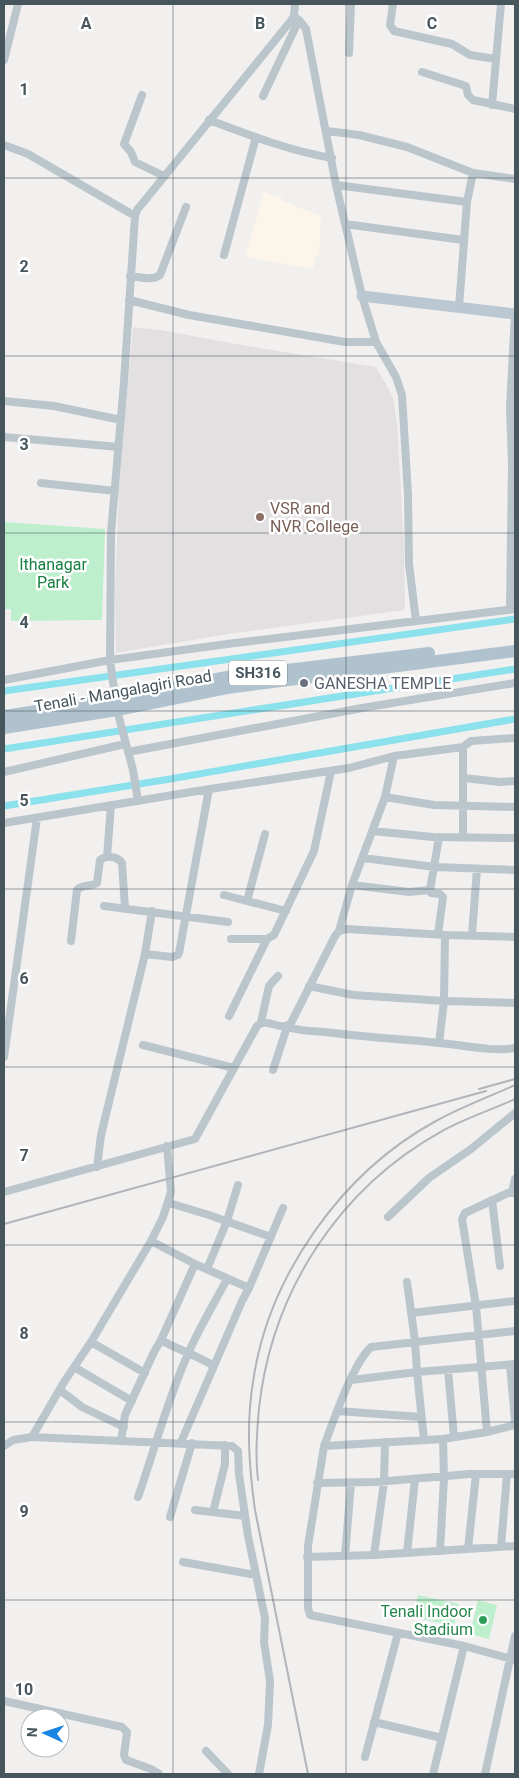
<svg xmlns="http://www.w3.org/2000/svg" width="519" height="1778" viewBox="0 0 519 1778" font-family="Roboto,sans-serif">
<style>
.commercial{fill:#fcf5e9}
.education{fill:#e3e0e1}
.green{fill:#beefcc}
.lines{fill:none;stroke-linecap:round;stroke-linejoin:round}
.canal{stroke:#8be1ec;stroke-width:7}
.street{stroke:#bbc5cc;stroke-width:8}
.secondary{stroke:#bbc8d1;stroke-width:11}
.primary{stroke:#afc2ce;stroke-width:12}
.rail{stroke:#b1b5ba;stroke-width:2}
.grid{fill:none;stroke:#47555d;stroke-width:1;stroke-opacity:0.55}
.education-dot{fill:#8d6e63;stroke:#fff;stroke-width:2}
.worship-dot{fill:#6b7280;stroke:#fff;stroke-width:2}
.leisure-dot{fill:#2e9e5b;stroke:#fff;stroke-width:2}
.labels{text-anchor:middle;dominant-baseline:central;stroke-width:5;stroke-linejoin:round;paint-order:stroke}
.shield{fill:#fff;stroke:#7e888e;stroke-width:1}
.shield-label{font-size:15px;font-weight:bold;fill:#47555d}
.education-label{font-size:16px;fill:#785e54;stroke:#fff;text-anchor:start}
.park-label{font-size:16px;fill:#177f41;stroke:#fff}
.worship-label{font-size:16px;fill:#5b616d;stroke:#fff;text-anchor:start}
.street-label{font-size:16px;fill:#47555d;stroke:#fff}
.leisure-label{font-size:16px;fill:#27864d;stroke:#fff;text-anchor:end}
.grid-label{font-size:16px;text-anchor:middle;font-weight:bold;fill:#47555d;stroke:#fff;stroke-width:5;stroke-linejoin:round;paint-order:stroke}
</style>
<rect width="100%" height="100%" fill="#f2efef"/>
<path class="commercial" d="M264,192L274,197L276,195L282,197L281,200L321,216L319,257L316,256L313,269L250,258L246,254Z"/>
<path class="education" d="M133,327L160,330L236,344L376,367L393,397L397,423L404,545L405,610L228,634L116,653L115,590L119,488Z"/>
<path class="green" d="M4,522L105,529L102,620L11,621V609H4Z
M418,1595L459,1604L454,1626L413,1617Z
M478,1600L497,1605L489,1639L470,1634Z"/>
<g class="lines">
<path class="canal" d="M4,691L515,619
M4,749L515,669
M4,806L170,779L515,719"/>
<path class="street" d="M393,4L390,25L394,31L452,44L470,55L496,59
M294,16L299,20L306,29L336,185L362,296L376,342L396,377L402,395L408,495L409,564L416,621
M349,53L351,4
M4,60L18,4
M422,72L466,86L468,95L473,100L515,109
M142,95L124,144L131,152L135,162L164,176
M263,96L299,20
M492,105L501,4
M209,120C249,135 290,151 332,158
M327,131L359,135L407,147L473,173L515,179
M4,145L28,154L135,216
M336,185L467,202
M345,224L463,240
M224,255L256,137
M130,276C140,277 152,281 160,275L186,207
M129,300L189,315L345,342H376
M459,307L467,202L473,173
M4,401L54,406L121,420
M4,437L119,447
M41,483L115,491
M510,610L512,464L510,407L515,314
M4,680L110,660L227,644L515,609
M128,752L362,708L515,683
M4,772L125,744
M464,778L500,782L515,781
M385,797L434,805L515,807
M138,801L133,770L117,710L110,660L111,533L124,382L135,216L137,210L290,22L294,16L295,4
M4,823L197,791L349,768L394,756L463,747L471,741L515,738
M372,831L433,837L515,838
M463,838V747
M107,857L111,805
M363,858L435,867L515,870
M352,885L409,892L430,890
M224,895L286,911
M247,901L265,834
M104,906L228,922
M339,931L352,885L385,797L394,756
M438,934L443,897L440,894L431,893L430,890L439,837
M472,935L477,869
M231,939H267L274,935L314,851L331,771
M71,941L77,890C83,884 91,887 97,883L100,860C107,855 117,856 122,863L125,908
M145,954L172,957L178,955L179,953L209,789
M309,986L353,995L444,1001L515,1003
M229,1016L267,939
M261,1022L269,986L278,976
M439,1043L444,1001L445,935
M143,1045L234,1068
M4,1057L37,818
M273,1070L287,1027C300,1031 311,1031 325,1032C363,1037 401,1039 439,1043C464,1045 490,1052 515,1048
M97,1167L101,1135L145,954L152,911
M4,1192L195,1139L257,1026C268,1016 280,1033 291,1023L335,936L339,931L347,929L445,935L515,937
M512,1192L515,1179
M492,1200L500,1266
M169,1203L209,1215L271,1237
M388,1217L429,1178L471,1149L515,1113
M207,1269L227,1221L238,1185
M407,1282L415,1341L417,1372L424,1440
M249,1288L283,1208
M411,1313L515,1301
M161,1340C178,1350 197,1355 214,1366L242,1301L249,1288L195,1264
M91,1342L145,1373
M510,1365L515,1421
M74,1367L132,1401
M448,1370L454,1437
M351,1380L417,1372L515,1364
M60,1390L82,1407L124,1427
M337,1411L421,1417
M515,1425L487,1432L443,1439L324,1446L308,1546V1608L310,1615L464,1646L515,1660
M487,1432L476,1306L462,1219L465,1213L508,1193H515
M32,1437L64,1382L91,1342L151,1241
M121,1441L125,1415L154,1352L161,1340L195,1264L151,1241L163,1217L171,1192L167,1146
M181,1442L214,1366
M4,1446L13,1440L32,1437L232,1446L238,1451L239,1474L248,1536L265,1618L264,1642L270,1681L268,1725L259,1774
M324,1446C334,1420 352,1365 371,1347L515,1331
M317,1483L376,1482L470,1474H515
M138,1497C155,1449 167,1400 188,1354C199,1328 214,1304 227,1279
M195,1510L245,1516
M213,1512L225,1464V1445
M170,1517L192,1443
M501,1547L507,1474
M468,1549L476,1474
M440,1551L444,1478L443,1439
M407,1553L415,1479
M374,1555L384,1482L385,1442
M345,1556L351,1483
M307,1557L374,1555L515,1546
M183,1562L256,1575
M4,1701L122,1727L127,1732L124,1755L126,1760L151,1769L159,1774
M374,1722L442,1738
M206,1751L228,1774
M365,1757L398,1633
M433,1774L464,1646
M485,1774L515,1636"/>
<path class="secondary" d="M362,296L515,314"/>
<path class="primary" d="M4,716L115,699L227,677L429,653
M4,728L117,710L227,688L515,651"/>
<path class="rail" d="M479,1089L515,1079
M4,1224L486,1091
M258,1480C255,1456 257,1432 259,1408C272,1291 339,1188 442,1131C466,1118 491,1110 515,1099
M308,1774L255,1510C249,1467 246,1425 253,1382C268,1276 342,1172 436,1121C461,1107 489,1097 515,1085"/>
</g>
<path class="grid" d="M173,4V1774M346,4V1774M4,178H515M4,356H515M4,533H515M4,711H515M4,889H515M4,1067H515M4,1245H515M4,1422H515M4,1600H515"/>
<circle class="education-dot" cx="260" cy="517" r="5"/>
<circle class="worship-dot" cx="304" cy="683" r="5"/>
<circle class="leisure-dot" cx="483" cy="1620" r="5"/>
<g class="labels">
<rect class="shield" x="229" y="660.5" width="58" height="25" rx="4"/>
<g class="shield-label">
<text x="258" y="673">SH316</text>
</g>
<g class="education-label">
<text x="270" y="508">VSR and<tspan x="270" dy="18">NVR College</tspan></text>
</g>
<g class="park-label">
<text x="53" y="564">Ithanagar<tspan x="53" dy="18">Park</tspan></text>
</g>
<g class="worship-label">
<text x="314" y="683">GANESHA TEMPLE</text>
</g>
<g class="street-label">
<text transform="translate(123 691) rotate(-10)">Tenali - Mangalagiri Road</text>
</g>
<g class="leisure-label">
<text x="473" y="1611">Tenali Indoor<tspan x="473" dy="18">Stadium</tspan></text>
</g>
</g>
<g class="grid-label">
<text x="86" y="29">A</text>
<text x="260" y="29">B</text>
<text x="432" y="29">C</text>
<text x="24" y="95">1</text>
<text x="24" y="272">2</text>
<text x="24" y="450">3</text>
<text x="24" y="628">4</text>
<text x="24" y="806">5</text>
<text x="24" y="984">6</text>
<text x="24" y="1161">7</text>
<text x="24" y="1339">8</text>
<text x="24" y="1517">9</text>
<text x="24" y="1695">10</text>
</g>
<rect width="519" height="1778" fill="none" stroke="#47555d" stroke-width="10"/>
<g transform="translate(45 1733) rotate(273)"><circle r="24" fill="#ffffff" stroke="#b5bbbe"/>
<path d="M0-4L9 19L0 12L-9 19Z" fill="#1984e2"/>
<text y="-8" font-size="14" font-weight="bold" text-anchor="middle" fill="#47555d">N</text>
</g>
</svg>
